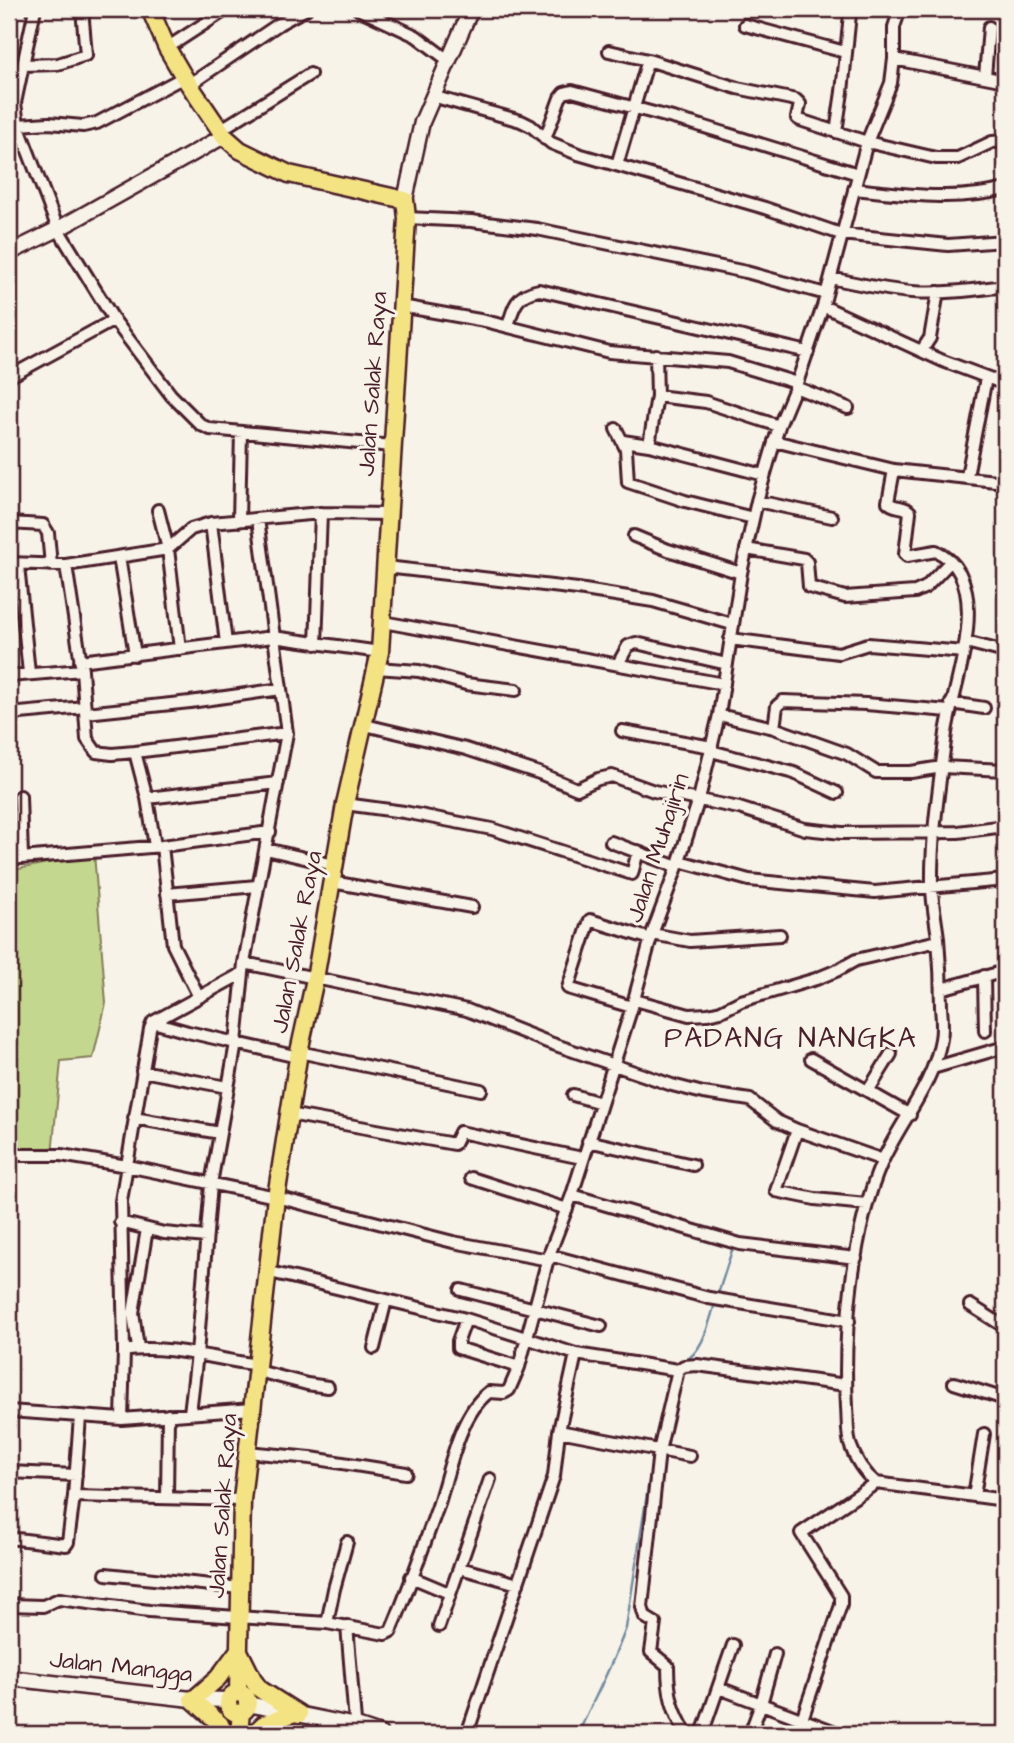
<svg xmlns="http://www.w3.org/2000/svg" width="1014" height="1743" viewBox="0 0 1014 1743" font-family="'Architects Daughter',sans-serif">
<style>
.green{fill:#c3d88e;stroke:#867c5c;stroke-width:2}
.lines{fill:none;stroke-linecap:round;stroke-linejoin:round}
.stream{stroke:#758ca3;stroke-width:2.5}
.street-casing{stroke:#4a1f2b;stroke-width:16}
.secondary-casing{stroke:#4a1f2b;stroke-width:19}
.primary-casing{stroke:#4a1f2b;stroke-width:21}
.street{stroke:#f7f3e8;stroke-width:10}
.secondary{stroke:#f7f3e8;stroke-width:14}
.primary{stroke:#f4e382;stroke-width:16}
.labels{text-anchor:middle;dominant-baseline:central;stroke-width:6;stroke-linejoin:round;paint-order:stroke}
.street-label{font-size:24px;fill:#4a1f2b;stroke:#f7f3e8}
.quarter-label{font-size:28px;letter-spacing:2px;fill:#4a1f2b;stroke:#f7f3e8}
</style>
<rect width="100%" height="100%" fill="#f7f3e8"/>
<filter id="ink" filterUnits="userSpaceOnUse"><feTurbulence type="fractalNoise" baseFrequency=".0143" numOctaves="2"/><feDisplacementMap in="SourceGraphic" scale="14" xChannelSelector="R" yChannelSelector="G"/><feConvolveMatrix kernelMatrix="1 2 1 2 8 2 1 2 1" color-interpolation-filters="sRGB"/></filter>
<g filter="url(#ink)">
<path class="green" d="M94,853L106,1003L93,1058L61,1061L52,1154L9,1153V871Z"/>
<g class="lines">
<path class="stream" d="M718,1294L734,1244
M684,1361C704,1352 709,1320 716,1301
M657,1433L666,1399
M578,1734C594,1699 613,1664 626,1628L652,1462"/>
<defs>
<path id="street" d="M35,9L23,65L58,64L86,55L82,9
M358,9L416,36L448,60
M745,25L845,52
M167,48L227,9
M609,51L648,60L737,88L796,100L800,104L797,118L800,120L867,142L936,158H958L992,142L1005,141
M894,59L1005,81
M23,65L15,103L18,125L58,229L114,320L171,395L201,425L210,429L392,446
M985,77L989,27
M189,85L279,24L306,9
M432,96L521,121L531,126L551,143L578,154L765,208L841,234L948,245L1005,241
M18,125L49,123L83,126L97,123L184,77
M220,130L310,74
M836,132L842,92L850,14
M545,139L560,98L564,93L572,91L695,124L858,174
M617,165L648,60
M854,189C904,194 956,202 1005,189
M407,218L471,221L537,229L746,272L826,294
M831,278C858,284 885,290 912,292C943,294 974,290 1005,286
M401,306L485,321L609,352L728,362L797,383
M823,306L943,361L1005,384
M508,327C513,306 517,294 539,290L808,352
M922,350L930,338L938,292
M9,377L114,320
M795,387L848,408
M657,396L706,402L779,426
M616,429L626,449L628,482L685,501L753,518
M623,441L649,445L764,475
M774,441L894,470L1005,482
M649,445L657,396L656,355
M894,470L888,502C894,509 905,505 910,512L905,554L907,556L936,551C997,579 953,684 946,733C940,783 931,834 932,886C932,903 936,921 938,938C940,961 941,984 941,1007C942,1018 943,1029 941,1039C933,1086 901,1120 882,1162C852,1230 843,1333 847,1407C848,1419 847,1433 850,1444C855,1459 864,1473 876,1483L1005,1500
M967,476L986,378
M757,501L832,517
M158,510L168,549L180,649
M239,521L241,432
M9,523L43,525L48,533L51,565
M211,523L226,643
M634,536L668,550L741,573
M746,549L804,559L807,562L809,587L845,597L915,592L926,587L950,562
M119,557L135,655
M9,563L66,565L168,549L191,529L211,523L321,513L388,514
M18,565L29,673
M66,565L82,670L87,739L96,752L112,754L135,752L287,733
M386,567L578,589L653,601L732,624
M383,622L724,684
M730,639L839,653L868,644L964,652
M966,642L1005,652
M316,644L321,513
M80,661L273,637L380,652
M618,664L628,646L636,643L727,664
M376,668L419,671L466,684L516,690
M9,676L82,670
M951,703L984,708
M86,713L190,702L281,689
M9,714L85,707
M719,715L774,728L847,754L876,772H911L942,767L1005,770
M365,725L466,749L539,773L577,789L598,779L612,776L654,791L739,808L805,829L842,833L958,832L1005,826
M774,728L777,706L783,701L866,704L949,711
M622,731L712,747
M711,751L794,773L837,793
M135,752L147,798
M20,796L22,857
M345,804L404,812L492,829L632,874L638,851
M611,842L677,867
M155,846L147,798L278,783
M162,846L173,945L199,997
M266,849L334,865
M9,859L162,846L270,832
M679,861L749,880L875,892L1005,880
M332,882L472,907
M167,894L257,886
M652,934L690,941L780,935
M244,963L467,1010L550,1043L672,1085L703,1093L750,1100L777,1121L797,1130L883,1160
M984,976L985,1031
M941,989L1005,971
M635,1000L689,1015L708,1014L721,1011L741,1001L816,979L838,970L856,960L938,941
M632,1007L568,988L590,920L651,939
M153,1022L188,1032L298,1057
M299,1052L481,1090
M811,1059L910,1115
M936,1067L1005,1047
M142,1071L227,1087
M868,1091L891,1054
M573,1095L601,1103
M289,1114L454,1144L460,1132L582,1158
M134,1118L220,1133
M797,1130L776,1191L815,1199L866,1204
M588,1141L693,1165
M9,1155H61L127,1166L276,1197L453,1242L549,1260
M471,1178L567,1209
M572,1195L740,1244L856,1258
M120,1222L164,1233L206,1237
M549,1255L709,1298L849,1321
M270,1272L466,1319L576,1354L678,1370L684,1366L697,1365L846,1385
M461,1290L601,1326
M970,1305L1005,1327
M466,1319L458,1341V1348L519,1367
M138,1348L133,1313L147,1229
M374,1348L386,1300
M124,1351C162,1343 219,1360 258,1365
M678,1370L659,1451L642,1607L645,1617L655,1623L651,1652L668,1666C668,1693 672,1711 687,1734
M258,1371L307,1384L328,1387
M954,1383L1005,1399
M9,1411L122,1419L252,1409
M190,1413L197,1354L211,1184L236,1043L244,963L287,733L258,519
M80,1417L74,1496L242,1500
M122,1419L124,1351L121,1201L150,1029L153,1022L243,973
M559,1431L690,1456
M247,1452L311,1458L406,1473
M9,1472L76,1475
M974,1496L984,1434
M167,1498L168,1415
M9,1538L66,1545L68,1542L74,1496
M460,1568L518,1584
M106,1574L240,1588
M411,1577L449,1593
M9,1605L43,1606L59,1599L149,1611L327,1623L385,1634L391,1631C408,1592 422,1550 437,1509C449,1474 458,1415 489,1392L504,1393L509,1390L519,1367L549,1255L572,1195L632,1007L652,934L677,867L699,799L719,715L741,573L757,501L779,426L797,383L823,306L867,142L891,83L894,59V27L900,9
M327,1623L334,1589L347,1542
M347,1626L356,1734
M439,1626L490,1479
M719,1688L838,1733
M467,1734L554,1476L559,1431L576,1354
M702,1734L733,1645
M750,1734L761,1704L775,1654
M797,1734L841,1605V1596L801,1533L876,1483"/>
<path id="secondary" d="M405,200L422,122L471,9
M9,253L58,229L224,136
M9,1678L191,1699L228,1700
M248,1704L356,1726L380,1734"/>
<path id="primary" d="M150,9L167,48L184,77L224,136L240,150L289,174L405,200L407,218L380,652L345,804L315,979L299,1052L276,1197L242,1500L238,1693
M240,1653L255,1683L261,1690L299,1714
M228 1703a10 10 0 1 1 20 0a10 10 0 1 1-20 0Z
M192,1699L220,1724L225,1734
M194,1699L218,1678L238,1651
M239,1734L241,1712
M253,1734L264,1724L295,1713"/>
</defs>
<use href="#street" class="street-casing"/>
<use href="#secondary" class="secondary-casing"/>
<use href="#primary" class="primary-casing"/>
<use href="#street" class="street"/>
<use href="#secondary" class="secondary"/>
<use href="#primary" class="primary"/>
</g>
</g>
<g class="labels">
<g class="street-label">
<text transform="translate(373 384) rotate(-86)">Jalan Salak Raya</text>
<text transform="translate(658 848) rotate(-72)">Jalan Muhajirin</text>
<text transform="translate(297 942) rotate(-79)">Jalan Salak Raya</text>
<text transform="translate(223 1506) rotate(-86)">Jalan Salak Raya</text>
<text transform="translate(121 1667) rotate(6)">Jalan Mangga</text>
</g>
<g class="quarter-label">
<text x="791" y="1038">PADANG NANGKA</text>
</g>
</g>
<rect width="1014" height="1743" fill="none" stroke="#f7f3e8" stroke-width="35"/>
<rect x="18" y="18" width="979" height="1708" fill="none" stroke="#4a1f2b" stroke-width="2.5" filter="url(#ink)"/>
</svg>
